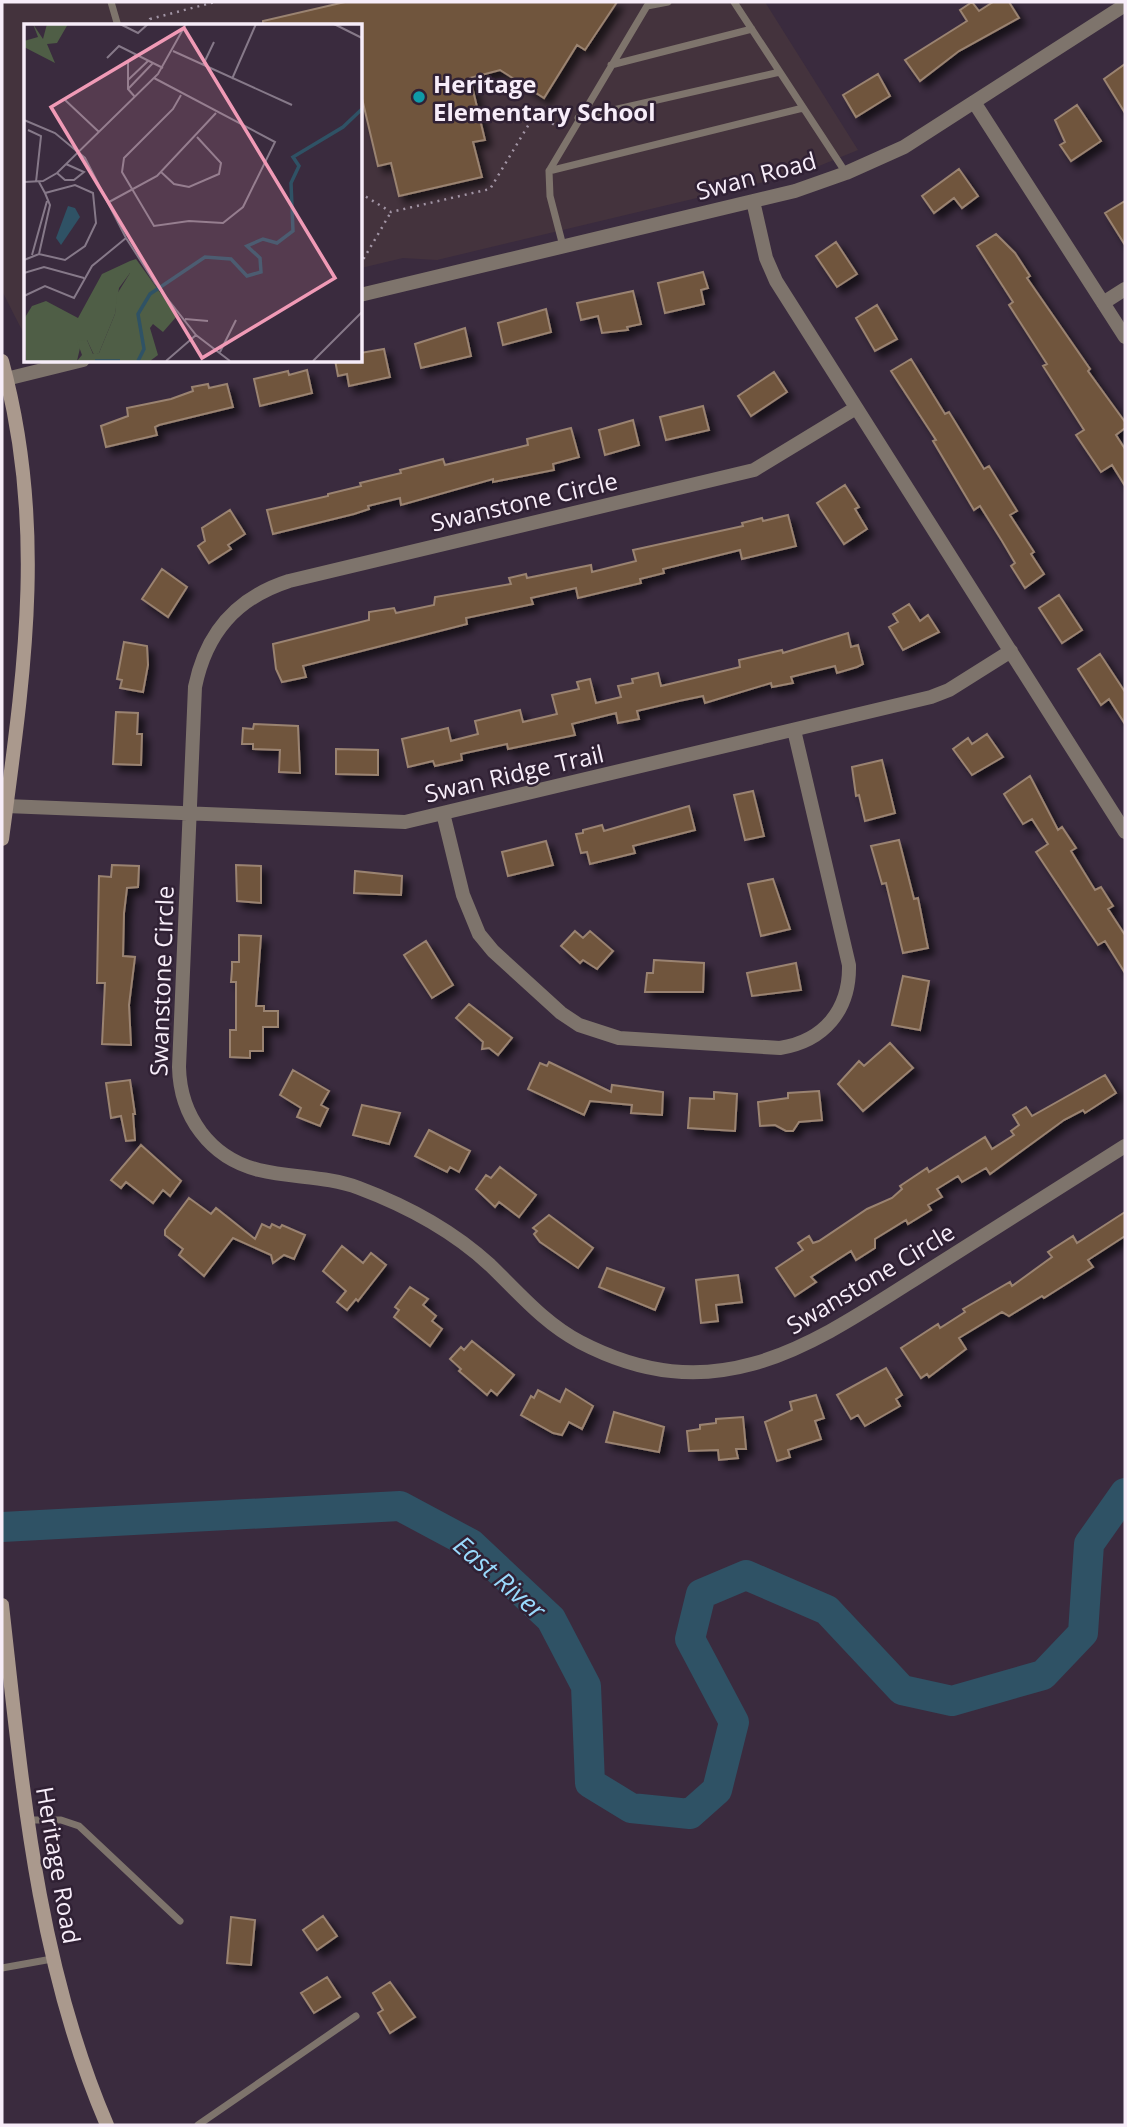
<svg xmlns="http://www.w3.org/2000/svg" width="1127" height="2127" viewBox="0 0 1127 2127" font-family="'Open Sans',sans-serif">
<style>
.education{fill:#44333d}
.lines{fill:none;stroke-linecap:round;stroke-linejoin:round}
.river{stroke:#2f5265;stroke-width:30}
.building{fill:#70543c;stroke:#9a8371;stroke-width:2;filter:url(#shadow)}
.path{stroke:#a295a5;stroke-width:2.5;stroke-dasharray:2 5;stroke-linecap:butt}
.lane{stroke:#7e746c;stroke-width:7}
.street{stroke:#7e746c;stroke-width:14}
.secondary{stroke:#aa998d;stroke-width:14}
.culture-dot{fill:#0f9aa8;stroke:#302134;stroke-width:2.5}
.labels{text-anchor:middle;dominant-baseline:central;stroke-width:5;stroke-linejoin:round;paint-order:stroke}
.poi-label{font-size:24px;font-weight:bold;fill:#f7edf9;stroke:#302134;text-anchor:start}
.street-label{font-size:24px;fill:#f7edf9;stroke:#302134}
.water-label{font-size:26px;font-style:italic;fill:#99d9fc;stroke:#302134}
.inset-river{fill:none;stroke:#2f5265;stroke-width:3.5}
.inset-road{fill:none;stroke:#867989;stroke-width:2}
.view{fill:#f09ab6;fill-opacity:0.15;stroke:#f09ab6;stroke-width:3.5}
.inset-edge{fill:none;stroke:#f7edf9;stroke-width:3.5}
</style>
<defs>
<filter id="shadow"><feDropShadow dx="6" dy="6" stdDeviation="3.5" flood-color="#0009"/></filter>
</defs>
<rect width="100%" height="100%" fill="#3a2b3e"/>
<path class="education" d="M2,2H765L858,150L802,173L437,260L403,258L361,268L360,26H26V338L2,291Z"/>
<g class="lines">
<path class="river" d="M2,1527L400,1506L471,1544L551,1619L586,1686L590,1783L631,1808L690,1814L717,1790L734,1722L690,1639L701,1594L746,1575L827,1610L902,1690L952,1701L1043,1675L1083,1633L1089,1544L1125,1493"/>
</g>
<path class="building" d="M345,2H617L585,50L577,45L544,98L500,70L470,78L485,140L473,142L482,177L399,196L391,163L378,166L360,90V26H263V21Z
M972,2L979,11L993,2H1009L1019,18L959,51L920,81L905,60L967,21L960,10Z
M1125,64V113L1104,79Z
M878,74L890,96L856,117L843,95Z
M1077,105L1101,141L1071,161L1060,145L1065,142L1055,120Z
M959,169L978,196L962,208L954,198L934,213L922,196Z
M1125,201V245L1105,213Z
M996,234L1015,253L1030,276L1027,278L1090,369L1088,371L1125,422V428L1116,435L1125,449V486L1112,465L1101,472L1076,435L1084,430L1043,366L1047,364L1009,305L1013,302L977,246Z
M836,242L857,274L837,287L816,256Z
M703,272L708,288L701,290L704,304L665,313L658,283Z
M633,291L641,324L627,327L628,330L602,333L598,316L581,320L577,303Z
M877,305L897,339L875,351L856,318Z
M546,309L551,332L503,345L498,323Z
M465,328L471,356L421,368L415,344Z
M384,349L390,377L349,386L347,374L338,376L335,360H360V353Z
M911,359L945,414L949,412L984,469L989,466L1017,511L1010,515L1034,552L1031,554L1044,574L1025,588L1011,566L1015,563L1002,541L980,506L974,510L933,441L936,440L891,371Z
M307,370L312,393L260,406L254,379L288,371L289,375Z
M774,372L787,392L751,416L738,396Z
M208,384L209,388L227,384L233,407L159,425L155,427L157,435L106,447L101,426L128,416L127,408L171,399L193,391L192,387Z
M703,406L709,430L666,440L660,417Z
M633,420L639,445L605,455L599,430Z
M571,428L579,457L553,464L554,470L493,482V479L401,505L400,498L368,506L369,509L354,514L273,534L267,510L328,496V494L361,486L360,483L401,473L400,470L443,459L445,465L528,445L527,439Z
M845,485L859,507L855,509L867,529L844,544L817,503Z
M230,510L245,534L228,545L231,549L209,563L198,546L205,541L202,528Z
M788,515L796,546L742,559L740,550L663,569L664,573L640,579L641,583L578,598L576,588L531,598L533,604L466,618L467,624L303,666L306,677L282,682L276,669L273,644L369,620V612L394,608L396,613L434,605L435,597L511,584L509,578L526,574L527,578L591,565L592,572L636,561L633,550L743,526L742,523L762,518L763,521Z
M162,569L187,587L168,617L142,599Z
M1059,595L1082,630L1062,643L1039,608Z
M909,604L920,621L928,615L939,632L903,650L889,627L898,622L893,614Z
M848,633L851,647L858,645L863,664L857,667L837,673L835,666L791,677L793,683L772,687L771,683L705,703L703,696L679,701L637,711L639,719L618,723L616,713L572,724L575,735L508,749L507,744L461,754L462,760L435,766L433,761L408,767L402,739L448,728L451,741L478,734L475,721L520,710L523,722L557,714L552,695L579,689L577,682L590,679L596,703L621,697L618,686L633,683L632,679L658,673L661,686L740,667L739,660L782,650L783,653Z
M124,642L147,646L148,665L143,692L120,688L122,680L117,679Z
M1100,654L1125,692V724L1109,699L1101,705L1078,669Z
M116,712L138,713L137,734H142L141,765L113,764Z
M254,724L298,726L300,773L279,772L280,750L253,749V744H242L243,728L253,729Z
M987,734L1003,757L972,775L953,749L968,738L972,744Z
M336,749L378,750V775L336,774Z
M882,760L895,813L865,821L859,795L856,796L852,767Z
M1030,776L1058,830L1062,827L1076,848L1071,851L1095,890L1101,887L1113,906L1108,909L1125,935V973L1105,941L1098,945L1036,852L1048,844L1032,819L1023,824L1004,794Z
M753,791L764,836L745,840L734,795Z
M689,806L695,830L633,846L635,853L590,864L587,852L581,853L576,834L583,833V830L602,825L604,831Z
M899,840L914,899L918,898L928,948L903,953L886,883L882,884L871,846Z
M546,841L553,865L508,876L502,852Z
M112,865L139,866L138,887L127,888L124,913L123,956L135,957L129,1005L131,1045L102,1044L105,983H97L99,876L111,877Z
M236,865L261,866V903L237,901Z
M355,871L402,876L401,895L354,893Z
M773,879L790,929L761,936L748,884Z
M575,931L583,938L590,931L613,951L597,969L583,960L580,963L561,946Z
M239,935L261,936L256,1006H264V1011H278V1027H263V1051H250V1058L230,1057V1030H236V982H231L232,969V962H239Z
M426,941L453,985L432,998L404,955Z
M654,960L704,963L703,992H645L647,973H653Z
M796,963L801,990L752,996L747,973Z
M903,976L929,981L920,1030L892,1025Z
M469,1004L512,1038L498,1055L489,1048L482,1049L483,1042L456,1018Z
M890,1043L913,1068L863,1111L838,1084L859,1061L864,1066Z
M549,1062L611,1092L612,1085L663,1092L662,1115L631,1113L632,1105L590,1101L584,1115L528,1089L540,1063L547,1066Z
M293,1070L329,1091L321,1105L328,1109L320,1126L297,1117L301,1108L280,1095Z
M1105,1075L1116,1093L1085,1113L1083,1110L1064,1120L990,1174L986,1168L962,1182L958,1176L937,1189L942,1197L928,1205L931,1210L908,1224L906,1220L875,1239V1248L856,1260L851,1251L811,1277L816,1282L795,1296L776,1268L803,1250L798,1243L809,1236L813,1243L819,1241L867,1209L892,1198L902,1189L900,1186L927,1168L929,1172L985,1137L992,1149L1014,1135L1011,1131L1019,1125L1013,1115L1026,1107L1032,1116Z
M130,1080L135,1114H133L135,1140L126,1141L121,1116L111,1118L106,1083Z
M819,1091L822,1120L799,1122L793,1131H786L775,1125L760,1126L758,1102L788,1098V1093Z
M714,1092L737,1094L735,1131L688,1128L690,1098L714,1099Z
M362,1105L400,1113L389,1144L353,1135Z
M429,1130L470,1151L459,1172L450,1167L447,1172L415,1156Z
M141,1145L181,1181L170,1196L163,1190L153,1203L126,1182L121,1188L111,1180Z
M500,1167L536,1195L519,1217L499,1202L495,1207L476,1189L486,1175L491,1178Z
M189,1198L211,1214L216,1208L255,1239L262,1224L270,1228L272,1224L280,1228L282,1225L305,1235L294,1259L284,1255L273,1263L271,1255L233,1238L204,1276L179,1255L183,1249L165,1235V1230Z
M1125,1212V1236L1088,1260L1093,1267L1044,1298L1042,1296L1009,1316L1002,1312L959,1338L966,1349L929,1377L927,1374L921,1378L901,1348L938,1324L940,1328L965,1312L963,1309L1010,1282L1012,1286L1052,1257L1048,1252L1073,1236L1077,1243Z
M549,1215L593,1248L578,1268L540,1242L534,1234L537,1231L533,1228Z
M342,1246L363,1263L371,1253L386,1265L358,1301L356,1299L347,1310L337,1302L346,1291L323,1271Z
M607,1268L664,1288L655,1310L599,1287Z
M738,1275L742,1302L716,1305L718,1321L701,1323L696,1280Z
M410,1287L428,1299L423,1305L436,1316L432,1321L442,1329L430,1346L394,1317L399,1310L395,1307Z
M472,1341L514,1375L497,1395L491,1390L487,1395L459,1371L461,1369L450,1359L461,1347L464,1350Z
M886,1368L902,1395L896,1399L900,1406L865,1426L858,1415L851,1419L837,1395Z
M566,1389L593,1406L582,1429L569,1422L562,1435L553,1433L521,1415L531,1396L534,1398L538,1390L560,1402Z
M816,1395L824,1418L815,1421L821,1439L788,1450L790,1457L777,1461L765,1422L792,1410L790,1402Z
M614,1412L664,1427L659,1452L606,1442Z
M743,1417L746,1449H736L738,1458L719,1460L718,1450L689,1451L687,1431L700,1429V1425L716,1423V1419Z
M323,1916L337,1936L317,1950L303,1930Z
M231,1917L255,1920L251,1965L227,1963Z
M327,1977L340,1997L314,2013L301,1993Z
M390,1982L415,2017L390,2033L378,2013L383,2010L373,1993Z"/>
<g class="lines">
<path class="path" d="M151,26L150,19L215,2
M360,193L391,212L490,189L535,114L562,129
M360,265L391,212"/>
<path class="lane" d="M111,2L118,26
M734,2L846,173
M611,65L752,29
M578,118L780,72
M549,171L803,108
M563,246L550,196L549,171L647,6L668,2
M27,1820H61L79,1826L180,1921
M2,1968L52,1959
M198,2125L356,2016"/>
<path class="street" d="M974,102L1125,337
M753,201L766,258L776,281L1125,832
M360,295L795,191L846,173L904,147L1125,5
M1103,303L1125,289
M2,380L83,360
M856,408L754,470L289,581C236,598 206,633 195,687L179,1067C180,1116 210,1158 259,1170C292,1178 327,1176 359,1188C407,1206 452,1230 490,1265C519,1293 544,1323 580,1342C722,1416 818,1340 934,1267C998,1226 1062,1186 1125,1146
M6,806L405,822L931,697L949,690L1011,651
M443,813L463,895L479,934L493,951L561,1013L579,1025L619,1038L780,1048C824,1041 850,1010 849,965L794,730"/>
<path class="secondary" d="M2,361C47,526 24,674 2,839
M2,1605C22,1782 36,1960 107,2125"/>
</g>
<circle class="culture-dot" cx="419" cy="97" r="7"/>
<g class="labels">
<g class="poi-label">
<text x="433" y="83">Heritage<tspan x="433" dy="28">Elementary School</tspan></text>
</g>
<g class="street-label">
<text transform="translate(756 175) rotate(-15)">Swan Road</text>
<text transform="translate(524 501) rotate(-13)">Swanstone Circle</text>
<text transform="translate(514 773) rotate(-13)">Swan Ridge Trail</text>
<text transform="translate(161 981) rotate(-88)">Swanstone Circle</text>
<text transform="translate(870 1278) rotate(-31)">Swanstone Circle</text>
<text transform="translate(59 1865) rotate(80)">Heritage Road</text>
</g>
<g class="water-label">
<text transform="translate(500 1577) rotate(41)">East River</text>
</g>
</g>
<g transform="translate(24 24)">
<rect width="338" height="338" fill="#3a2b3e"/>
<path d="M106,237V249L95,264L91,290L75,329L70,331L63,316L56,324L53,337H2L0,295L8,282L22,277L54,294L78,250Z" fill="#4f5e46"/>
<path d="M9,0L19,15L23,0H44L33,19L23,20L31,39L0,23V17L14,13ZM112,235L153,292L139,308L129,300L126,304L134,331L126,337H53L58,331L53,317L63,316L69,330L75,329L91,290L93,270L106,249V237Z" fill="#4f5e46"/>
<path d="M44,182L51,184L56,193L37,221L32,214Z" fill="#2f5265"/>
<path class="inset-river" d="M71,337H96M114,337L120,325L114,290L126,270L181,233L207,235L223,252L237,248L236,234L223,222L239,215L253,219L269,207L267,159L275,142L269,133L319,103L338,85"/>
<path class="inset-road" d="M96,0L114,9L124,0M310,0L338,14M149,27L268,81M83,34L95,22L139,44M179,41L190,18M130,54L251,118L219,183L199,199L165,197L130,202L98,148L100,134L149,85L157,71M208,55L232,0M104,56L124,37M104,65L129,39M111,73L104,65V38L112,31M40,75L75,108M0,96L31,109L61,134L102,214L131,259L172,311L206,337M4,106L17,112L12,158M137,148L150,160L165,163L195,150L197,139L173,113M33,149L41,156H50L60,148L42,140M0,158L19,157L33,149L134,50L162,0M85,178L133,152L192,89M15,230L26,181L21,169M8,231L23,177M0,236L15,230L41,236L61,222L72,199L69,169L51,161L21,169L15,158M0,249L20,243L60,254M0,272L21,262L50,274L68,242L102,214M161,295L184,297M196,328L212,296M142,337L172,311M289,337L338,288"/>
<path class="view" d="M160,4L311,254L178,334L27,83Z"/>
<rect width="338" height="338" class="inset-edge"/>
</g>
<rect width="1127" height="2127" fill="none" stroke="#f7edf9" stroke-width="7"/>
</svg>
